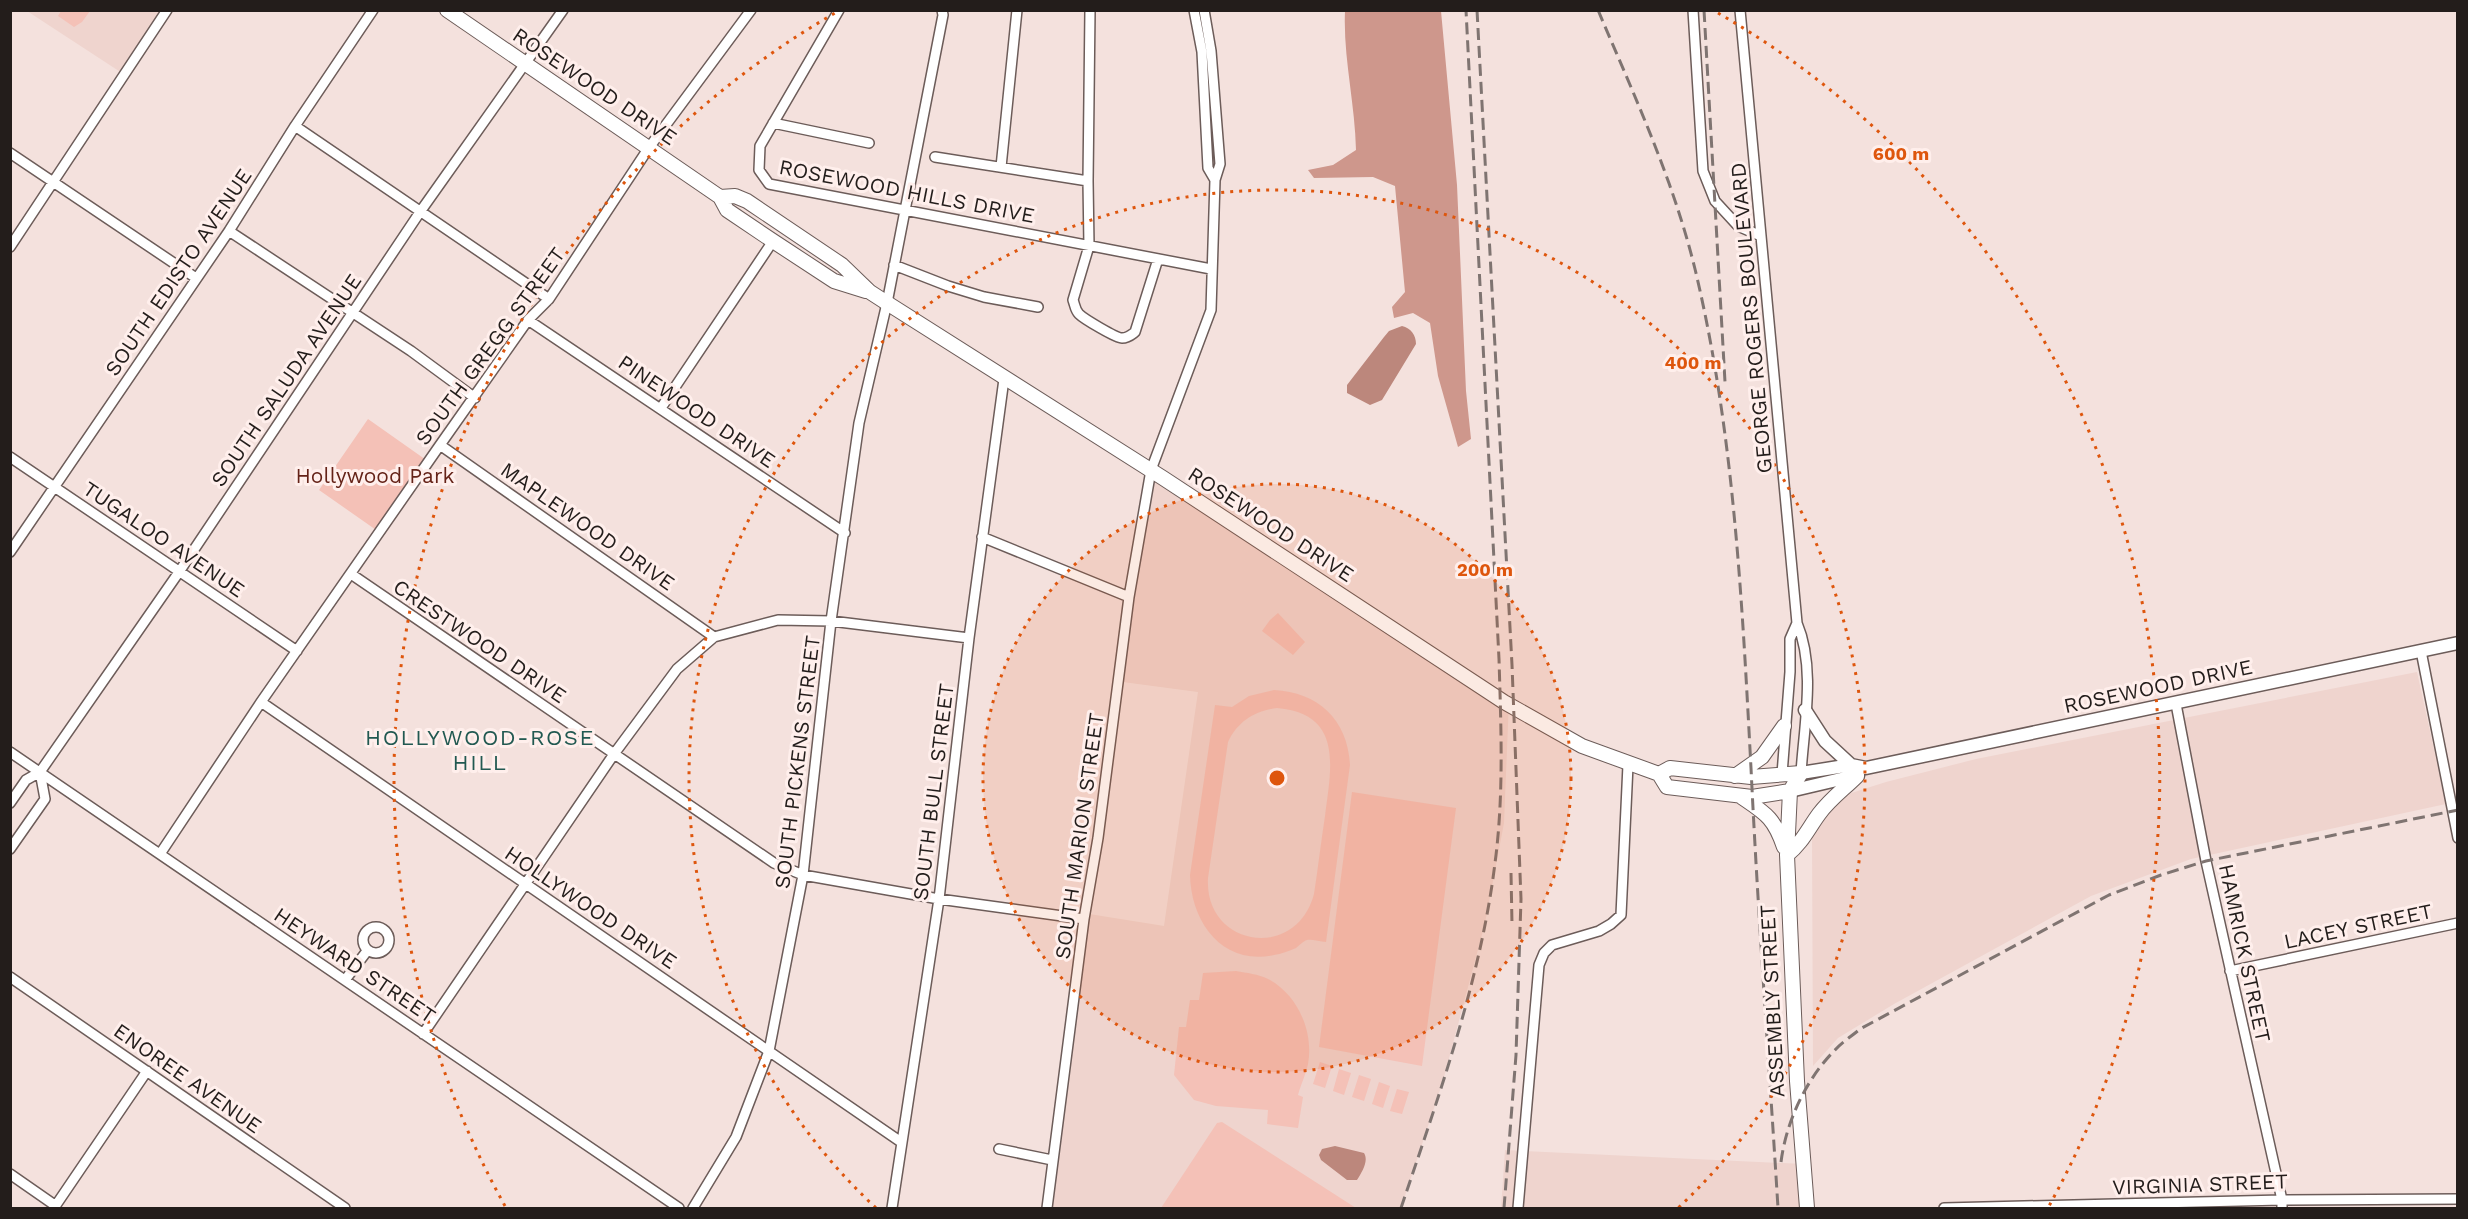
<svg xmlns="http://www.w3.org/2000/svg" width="2468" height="1219" viewBox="0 0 2468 1219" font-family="'Work Sans',sans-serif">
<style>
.built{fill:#efd4ce}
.green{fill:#f4c1b7;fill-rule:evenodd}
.forest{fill:#ce978c}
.water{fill:#bc877c}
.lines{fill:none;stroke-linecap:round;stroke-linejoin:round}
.minor-casing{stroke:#6c5c59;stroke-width:12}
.secondary-casing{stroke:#6c5c59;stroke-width:15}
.primary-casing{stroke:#6c5c59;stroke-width:16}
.minor{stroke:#fff;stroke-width:9}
.secondary{stroke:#fff;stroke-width:12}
.primary{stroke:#fff;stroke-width:14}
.rail{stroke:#7f7471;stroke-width:3;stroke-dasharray:12 6;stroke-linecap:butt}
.ring{fill:none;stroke:#de560d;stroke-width:3;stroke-dasharray:3 6}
.labels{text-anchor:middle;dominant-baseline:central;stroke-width:6;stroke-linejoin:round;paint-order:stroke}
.street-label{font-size:21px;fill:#231d1b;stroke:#ffefec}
.park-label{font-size:21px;fill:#652318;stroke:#ffefec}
.neighbourhood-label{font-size:22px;letter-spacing:1.5px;fill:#225951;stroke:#ffefec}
.centre{fill:#de560d;stroke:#ffefec;stroke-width:3}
.ring-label{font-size:18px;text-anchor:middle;font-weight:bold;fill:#de560d;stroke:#ffefec;stroke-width:6;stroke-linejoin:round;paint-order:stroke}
</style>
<rect width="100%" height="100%" fill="#f4e1dd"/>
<path class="built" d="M27,11H167L125,75Z
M1153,467L1509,700L1504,823L1485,923L1443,1081L1401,1208H1046L1089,914L1164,926L1198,692L1123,682Z
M2417,672L2446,804L2191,859L2091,896L1894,1004L1838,1038L1813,1066L1812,837L1822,815L1842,796L1886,782L1976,759Z
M1505,1150L1804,1164L1808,1208H1501Z"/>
<path class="green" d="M61,11V10L90,11L82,22L74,27L58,16Z
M368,419L429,462L379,532L319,490Z
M1278,613L1305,642L1293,655L1262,631L1270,620Z
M1274,690C1318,692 1348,720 1350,765L1326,942C1320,942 1312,939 1307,940C1303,941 1299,946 1296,948C1289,951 1281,954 1274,955C1222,966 1191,922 1190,875L1215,705L1232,707L1249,696ZM1277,708C1344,714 1331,768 1325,816C1321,842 1318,868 1314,894C1296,962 1204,947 1208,878L1228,742C1238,721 1255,711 1277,708Z
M1352,792L1456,808L1422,1066L1319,1047Z
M1236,971C1247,973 1258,974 1268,979C1297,994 1314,1031 1308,1064C1306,1074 1301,1084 1298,1095L1303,1097L1298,1128L1267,1124L1268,1110L1216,1106L1194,1100L1174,1075L1179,1027H1186L1190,1000H1199L1203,973Z
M1320,1062L1332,1066L1325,1088L1313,1084Z
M1339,1069L1351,1073L1344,1095L1333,1091Z
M1359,1075L1371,1079L1364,1101L1352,1097Z
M1379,1082L1390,1086L1383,1108L1372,1104Z
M1397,1089L1409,1092L1402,1114L1390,1111Z
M1222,1122L1356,1208H1161L1217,1123Z"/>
<path class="forest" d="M1345,11H1441L1457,185L1466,391L1471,439L1458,447L1438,376L1430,323L1413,313L1394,318L1392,307L1405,292L1395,186L1373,177L1314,178L1308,170L1333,165L1356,150C1355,103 1343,57 1345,11Z"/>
<path class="water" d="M1402,326C1411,328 1416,335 1416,344L1382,400L1370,405L1347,393V385L1384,337L1389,331Z
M1335,1146L1364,1153C1369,1161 1362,1172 1357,1180H1347L1321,1160L1319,1155L1322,1149Z"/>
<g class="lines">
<defs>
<path id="minor" d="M839,10L760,146L759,170L769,184L1211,269
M1090,10L1088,181L1089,246L1073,300C1075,305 1075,310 1079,314C1084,319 1116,338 1122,338C1128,338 1131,335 1135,332L1158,259
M1194,10L1202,52L1208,168L1215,180
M1693,10L1703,171L1715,201L1738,226L1761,236
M1740,10L1797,623C1816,668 1804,725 1801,773
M773,123L869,143
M295,126L549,299
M10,153L196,278
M935,157L1088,181
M1001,167L1017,10
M229,231L411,351L475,398
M10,247L167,10
M894,265L948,286L984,297L1038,307
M528,320L845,533
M661,408L773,241
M440,445L714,637
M10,457L297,651
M982,537L1129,597
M10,552L229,231L295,126L373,10
M351,574L774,863L803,875L939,899L1084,919
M2421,651L2458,838
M261,702L901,1142
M2176,704L2206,861L2282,1200V1208
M10,752L679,1208
M1782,774L1790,672V639L1797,623
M10,803L26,780L40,772L179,572L420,212L563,10
M10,849L45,799L40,772
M160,854L261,702L440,445L528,320L549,299L648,149L751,10
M363 940a13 13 0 1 1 26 0a13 13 0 1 1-26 0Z
M2230,971L2458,923
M10,977L345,1208
M345,980L367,951
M423,1034L614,754L677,669L714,637L778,620L831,621L969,638
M999,1149L1052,1160
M10,1174L56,1206
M54,1208L147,1071
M693,1208L736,1137L769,1051L803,875L831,621L859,423L887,303L943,15L942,10
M892,1208L939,899L969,638L1004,379
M1047,1208L1084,919L1098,838L1129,597L1151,470L1211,310L1215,180L1220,164L1211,51L1204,10
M1518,1208L1539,965L1544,953L1552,945L1599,931L1611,924L1621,915L1628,765
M1944,1208L2282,1200L2458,1199"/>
<path id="secondary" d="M1805,710L1825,741L1851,765
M1801,773L1851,765L1866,768L2458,643
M1790,791L1858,775"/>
<path id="primary" d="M447,10L720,197L727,210L773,241L834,281L866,291
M720,197L735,196L747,201L842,265L870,292L887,303L1163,478L1504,702L1582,746L1659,774L1667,787L1752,797L1790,791
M1801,773L1790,791L1787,855L1797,1081L1807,1208
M1659,774L1670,768L1751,777L1801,773
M1735,776L1762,757L1784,726
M1740,796C1765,813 1774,817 1784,847
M1787,855C1802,843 1808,829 1819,814C1830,799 1844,789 1857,776"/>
</defs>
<use href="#minor" class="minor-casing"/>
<use href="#secondary" class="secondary-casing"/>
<use href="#primary" class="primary-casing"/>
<use href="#minor" class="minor"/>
<use href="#secondary" class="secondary"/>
<use href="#primary" class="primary"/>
<path class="rail" d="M1477,10L1512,665L1521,899L1516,1055L1504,1208
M1598,10C1634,95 1673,179 1695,269C1734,432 1742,600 1751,768C1758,915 1769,1062 1778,1208
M1704,10L1725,382
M1511,873L1512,924
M1781,1162C1786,1122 1806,1079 1835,1050C1842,1042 1852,1036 1860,1029L2109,895L2161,875L2206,861L2458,810
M1401,1208C1438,1098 1481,979 1495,863C1504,795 1501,727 1499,659L1466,10"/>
</g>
<circle cx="1277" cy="778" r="294" fill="#de560d" fill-opacity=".12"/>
<g class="ring">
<circle cx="1277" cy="778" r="294"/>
<path d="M876 1208A588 588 0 1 1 1678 1208"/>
<path d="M505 1206A883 883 0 0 1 835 13M1718 13A883 883 0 0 1 2049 1206"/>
</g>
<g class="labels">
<g class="street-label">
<text transform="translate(595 86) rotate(34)">ROSEWOOD DRIVE</text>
<text transform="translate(907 191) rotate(11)">ROSEWOOD HILLS DRIVE</text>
<text transform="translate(178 272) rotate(-56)">SOUTH EDISTO AVENUE</text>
<text transform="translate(1751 318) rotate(-95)">GEORGE ROGERS BOULEVARD</text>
<text transform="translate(490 346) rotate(-54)">SOUTH GREGG STREET</text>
<text transform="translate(286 380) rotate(-56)">SOUTH SALUDA AVENUE</text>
<text transform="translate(697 411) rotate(34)">PINEWOOD DRIVE</text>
<text transform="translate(1271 524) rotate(33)">ROSEWOOD DRIVE</text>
<text transform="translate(588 526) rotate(35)">MAPLEWOOD DRIVE</text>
<text transform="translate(164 539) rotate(34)">TUGALOO AVENUE</text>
<text transform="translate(480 641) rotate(34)">CRESTWOOD DRIVE</text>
<text transform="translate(2158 686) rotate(-12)">ROSEWOOD DRIVE</text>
<text transform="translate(797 762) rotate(-83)">SOUTH PICKENS STREET</text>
<text transform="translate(933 792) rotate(-83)">SOUTH BULL STREET</text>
<text transform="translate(1079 836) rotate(-82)">SOUTH MARION STREET</text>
<text transform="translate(591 907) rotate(34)">HOLLYWOOD DRIVE</text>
<text transform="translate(2358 926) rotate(-12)">LACEY STREET</text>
<text transform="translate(2245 953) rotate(78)">HAMRICK STREET</text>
<text transform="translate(355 965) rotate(34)">HEYWARD STREET</text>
<text transform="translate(1772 1001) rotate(-93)">ASSEMBLY STREET</text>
<text transform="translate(188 1078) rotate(35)">ENOREE AVENUE</text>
<text transform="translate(2200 1184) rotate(-2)">VIRGINIA STREET</text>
</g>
<g class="park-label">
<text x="375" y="475">Hollywood Park</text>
</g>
<g class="neighbourhood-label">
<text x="480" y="737">HOLLYWOOD-ROSE<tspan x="480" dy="25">HILL</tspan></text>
</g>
</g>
<circle cx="1277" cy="778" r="9" class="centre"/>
<g class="ring-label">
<text x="1901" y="160">600 m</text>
<text x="1693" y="369">400 m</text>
<text x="1485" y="576">200 m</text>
</g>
<rect width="2468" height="1219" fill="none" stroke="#231d1b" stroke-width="24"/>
</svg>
